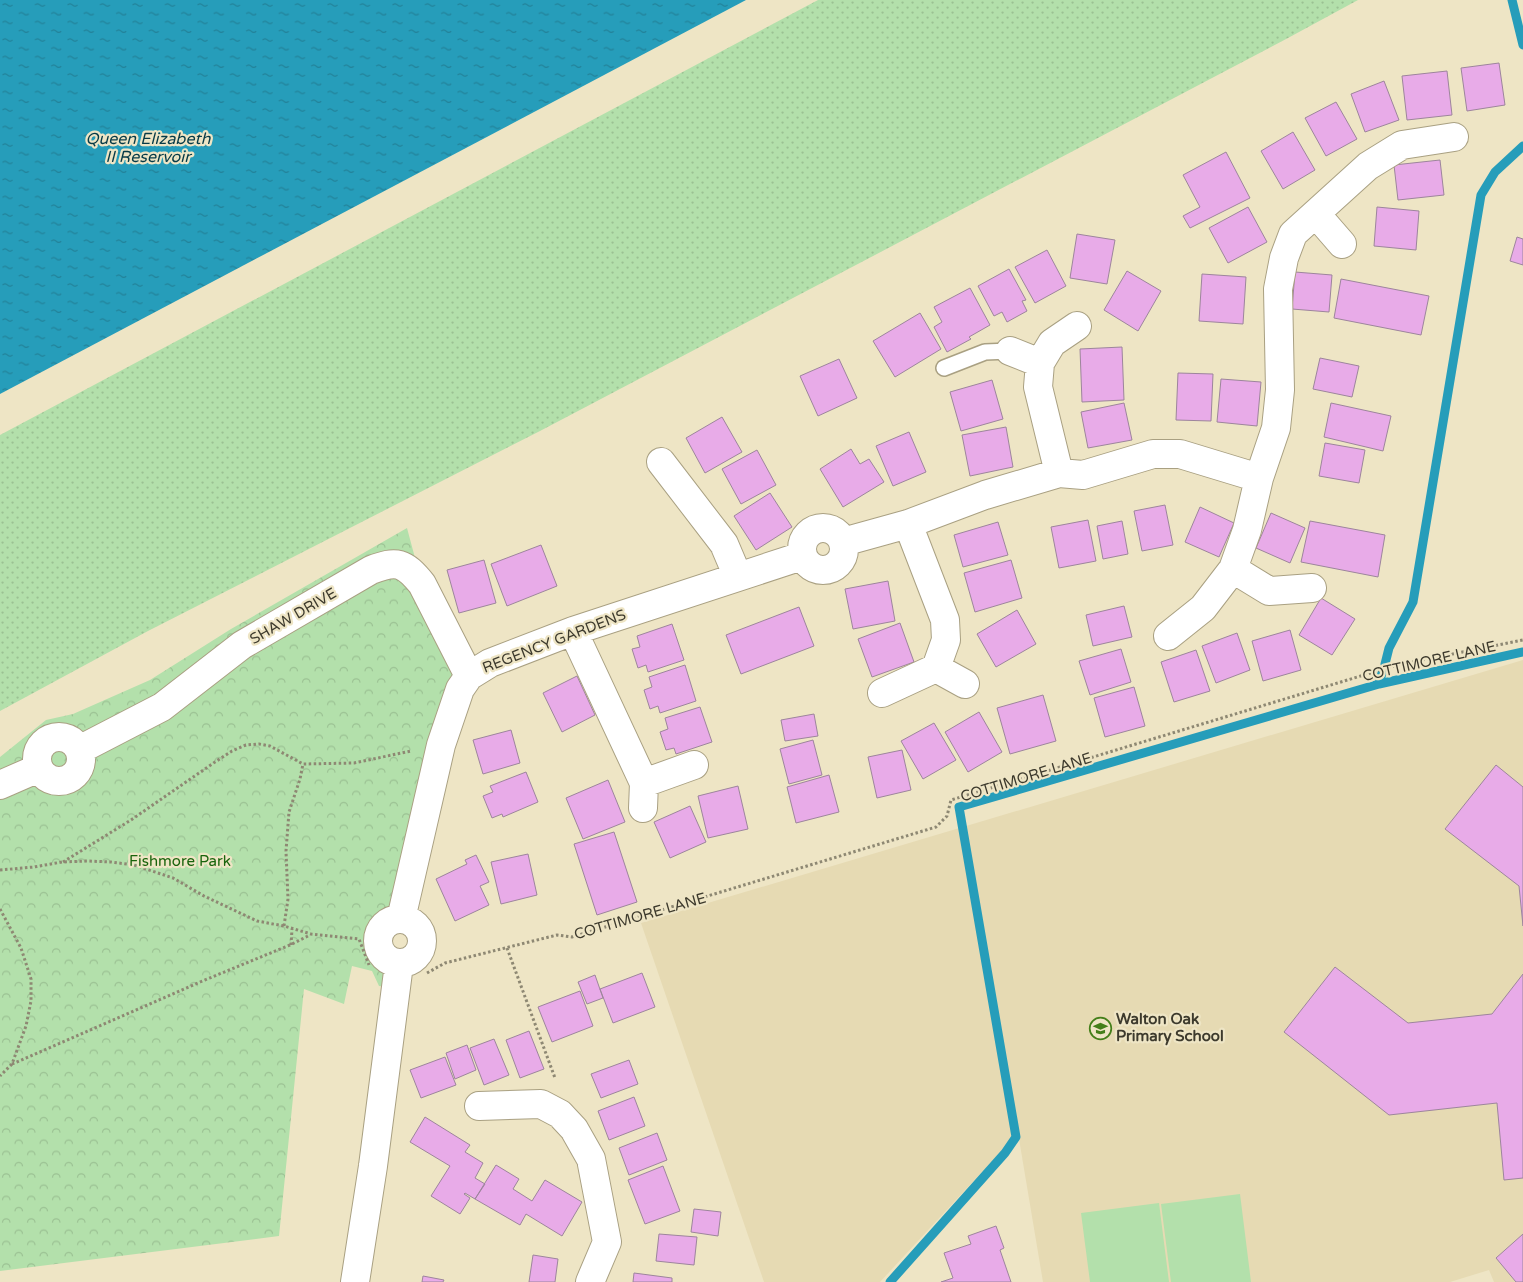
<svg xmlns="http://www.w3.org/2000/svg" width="1523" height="1282" viewBox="0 0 1523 1282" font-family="'Varela Round',sans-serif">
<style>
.built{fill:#e6dab3}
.grass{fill:url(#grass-dots)}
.park{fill:url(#park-crowns)}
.pitch{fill:#b3e0ab}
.water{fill:url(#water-ripples)}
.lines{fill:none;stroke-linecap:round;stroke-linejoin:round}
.stream{stroke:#269dba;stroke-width:9}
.building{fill:#e8abe8;stroke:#9d859c}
.lane-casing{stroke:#a9a082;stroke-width:18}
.street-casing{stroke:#a9a082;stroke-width:30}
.path{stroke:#8e8873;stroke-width:3;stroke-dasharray:2.5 2.5;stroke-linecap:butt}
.lane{stroke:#fff;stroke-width:15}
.street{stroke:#fff;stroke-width:28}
.labels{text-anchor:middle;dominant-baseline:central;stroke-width:4.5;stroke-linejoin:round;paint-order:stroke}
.street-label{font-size:15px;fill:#3d3a2d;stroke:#eee5c5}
.park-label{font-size:15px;fill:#19640c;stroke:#eee5c5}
.poi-label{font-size:15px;font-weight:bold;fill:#3d3a2d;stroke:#eee5c5;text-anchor:start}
.water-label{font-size:16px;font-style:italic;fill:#063a47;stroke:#eee5c5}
</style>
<defs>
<pattern id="grass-dots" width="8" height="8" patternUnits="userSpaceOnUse" patternTransform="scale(1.25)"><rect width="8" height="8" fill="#b3e0ab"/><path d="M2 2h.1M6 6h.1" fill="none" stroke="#9bc193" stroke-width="1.8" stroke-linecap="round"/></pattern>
<pattern id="park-crowns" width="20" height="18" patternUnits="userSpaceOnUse" patternTransform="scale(1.25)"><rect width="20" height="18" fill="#b3e0ab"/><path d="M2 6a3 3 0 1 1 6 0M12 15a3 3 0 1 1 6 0" fill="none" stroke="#9bc193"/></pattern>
<pattern id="water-ripples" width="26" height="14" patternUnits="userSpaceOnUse" patternTransform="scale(1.25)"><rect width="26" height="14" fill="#269dba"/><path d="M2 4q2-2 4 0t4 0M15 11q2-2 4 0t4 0" fill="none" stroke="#228198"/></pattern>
</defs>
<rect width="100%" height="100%" fill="#eee5c5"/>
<path class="built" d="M1523,660V1282H1494L1489,1270L1450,1282H1043L1018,1133L880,1282H764L641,923Z"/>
<path class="grass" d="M818,0H1358L1288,38L540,431L148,631L0,711V435Z"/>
<path class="park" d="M407,528L422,584L469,676L390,921L382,929L378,940L381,952L388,960L395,988L379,986L372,971L352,966L344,1004L304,989L279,1236L0,1271V757L46,720L73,714L150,680L231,629Z"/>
<path class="pitch" d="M1240,1194L1251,1282H1171L1161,1204Z
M1159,1203L1169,1282H1090L1081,1213Z"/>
<path class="water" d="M0,0H746L0,394Z"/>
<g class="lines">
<path class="stream" d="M1512,0L1523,45
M1385,664L1389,648L1413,602L1481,195L1495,172L1523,146
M1379,684L1523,652
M890,1282L1005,1153L1016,1137L959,807L1379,684L1382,673"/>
</g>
<path class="building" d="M1499,63L1505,105L1467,111L1461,68Z
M1447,71L1452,115L1407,120L1402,76Z
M1384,81L1399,120L1365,132L1351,94Z
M1336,102L1357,139L1326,156L1305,118Z
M1293,132L1315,170L1283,189L1261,151Z
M1226,152L1250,198L1190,228L1183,216L1200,207L1183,175Z
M1440,160L1444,195L1398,200L1394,165Z
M1248,207L1267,242L1228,263L1209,228Z
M1377,207L1419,211L1416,250L1374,246Z
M1077,234L1115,240L1107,284L1070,278Z
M1517,237L1523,239V265L1510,261Z
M1047,250L1066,286L1035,303L1015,267Z
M1009,269L1026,300L1022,301L1027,311L1007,322L1002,312L994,316L978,286Z
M1127,271L1161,291L1138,331L1104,310Z
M1295,272L1332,275L1329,312L1292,309Z
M1202,274L1246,277L1243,324L1199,321Z
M1341,279L1429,296L1421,335L1334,318Z
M970,288L990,325L969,337L971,339L947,352L934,327L942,322L934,307Z
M920,313L941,349L895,377L873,341Z
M1122,347L1124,400L1082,402L1080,349Z
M1320,358L1359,366L1352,397L1313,389Z
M839,359L857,398L818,416L800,376Z
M1178,373L1213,374L1211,421L1176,420Z
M1221,379L1261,382L1257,426L1217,422Z
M992,380L1003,419L961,431L950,392Z
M1124,403L1132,440L1088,448L1081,412Z
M1331,403L1391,416L1383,451L1324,437Z
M722,417L742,452L705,473L686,438Z
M1006,427L1013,467L970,476L962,435Z
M909,432L926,472L893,486L876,446Z
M1325,443L1365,450L1359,483L1319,476Z
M851,449L860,464L869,459L884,482L843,507L820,469Z
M757,450L776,485L741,504L722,469Z
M770,493L792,527L756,550L734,516Z
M1165,505L1173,545L1142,551L1134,511Z
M1200,507L1234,523L1219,557L1185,542Z
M1271,513L1305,528L1290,563L1256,548Z
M1088,520L1096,561L1059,568L1051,527Z
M1122,521L1128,554L1103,559L1097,526Z
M1310,521L1385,535L1378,577L1301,562Z
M998,522L1008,555L963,567L954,535Z
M541,545L557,586L507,606L491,564Z
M484,560L496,603L459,613L447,570Z
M1011,560L1022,598L975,612L964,573Z
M888,581L895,621L853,629L845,589Z
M1321,598L1355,619L1332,655L1299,635Z
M1124,606L1132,637L1093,646L1086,615Z
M799,607L814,646L741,674L726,635Z
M1017,610L1036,644L996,667L977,634Z
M900,623L914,662L872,677L858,639Z
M672,624L684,660L648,672L646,665L638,668L632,649L640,647L637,636Z
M1290,630L1301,670L1263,681L1252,641Z
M1237,633L1250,670L1216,683L1202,646Z
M1121,649L1131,682L1090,695L1079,661Z
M1196,650L1210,691L1174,702L1161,662Z
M685,665L696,701L660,713L658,706L650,709L644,690L652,687L649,677Z
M577,676L595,715L562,732L543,693Z
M1134,687L1145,726L1105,737L1094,698Z
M1043,695L1056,741L1010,754L997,708Z
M700,707L712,742L676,754L674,748L666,750L660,732L668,729L665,718Z
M979,712L1002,752L968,772L945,732Z
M814,714L818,736L785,741L781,720Z
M934,723L956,760L923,779L901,741Z
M511,730L520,763L483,774L473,740Z
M813,740L822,775L789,784L780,749Z
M902,750L911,790L877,798L868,757Z
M1496,765L1523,787V926L1519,886L1445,829Z
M526,772L538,802L503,817L502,814L492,818L483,796L493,792L490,786Z
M829,775L839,812L796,823L787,787Z
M608,780L625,822L583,839L566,798Z
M738,786L748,829L708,838L698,796Z
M690,806L706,842L670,858L654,822Z
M614,832L637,902L597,915L574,844Z
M528,854L537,895L501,904L491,862Z
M476,855L489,882L480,886L489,905L455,921L436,879L467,864L465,860Z
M1335,967L1408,1023L1492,1014L1523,974V1178L1504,1180L1497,1103L1389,1115L1284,1032Z
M642,973L655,1007L613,1023L600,989Z
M595,975L603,998L587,1004L578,982Z
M580,991L593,1026L552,1042L538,1007Z
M529,1031L544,1069L520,1078L506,1040Z
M494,1039L509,1075L484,1085L470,1048Z
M467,1045L476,1070L455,1079L446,1053Z
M445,1057L456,1085L421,1098L410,1070Z
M629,1060L638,1084L601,1098L591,1074Z
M634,1097L645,1126L609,1140L598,1111Z
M425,1117L470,1145L465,1152L483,1163L475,1178L485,1184L475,1199L465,1193L464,1194L470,1198L460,1214L431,1196L450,1166L410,1142Z
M657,1133L667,1160L629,1175L619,1148Z
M496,1165L519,1179L513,1189L532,1201L545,1180L582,1202L562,1236L526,1214L520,1225L475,1199Z
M663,1166L680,1211L645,1224L628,1180Z
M694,1209L721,1212L718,1236L691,1232Z
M996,1226L1004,1248L1000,1250L1011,1282H941L953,1278L944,1253L971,1244L968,1236Z
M659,1234L697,1237L694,1265L656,1261Z
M1523,1234V1282H1516L1496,1258Z
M533,1255L558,1259L555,1282H529Z
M634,1273L672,1278V1282H633Z
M423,1276L444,1280L443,1282H422Z"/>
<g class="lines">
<defs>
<path id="lane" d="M944,368L985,352L1010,351"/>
<path id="street" d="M1316,214L1342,244
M1010,351L1040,363
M661,462L724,544L738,577
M1059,473L1038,387L1040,363L1052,343L1077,326
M802 549a21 21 0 1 1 42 0a21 21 0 1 1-42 0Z
M843,542L908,524L985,495L1059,473L1083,475L1153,454H1180L1259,478
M1233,569L1269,591L1312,588
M573,631L644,783L643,808
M1168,636L1203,608L1233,569L1247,530L1259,478L1276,428L1280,390L1278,289L1284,258L1293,234L1368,166L1402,145L1454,137
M936,668L965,684
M882,693L936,668L946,640L945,620L908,524
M37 759a22 22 0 1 1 44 0a22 22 0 1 1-44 0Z
M79,750L162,707L242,645L371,570C397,560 404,562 422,584L469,676
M644,783L694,765
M0,785L39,768
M378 941a22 22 0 1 1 44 0a22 22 0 1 1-44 0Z
M401,919L441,745L460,689L469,676L490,663L573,631L802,556
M479,1106L541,1104L560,1114L574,1129L591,1159L607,1242L590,1282
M355,1282L373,1166L399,964"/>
</defs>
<use href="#lane" class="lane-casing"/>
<use href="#street" class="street-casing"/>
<path class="path" d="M63,862L131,820L215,762L232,751L246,745L259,744L270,746L303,764L354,763L411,751
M0,870L34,867L62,862L87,861L111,862L134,865L173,878L204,896L257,921L284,926L311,934L359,939L369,965
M0,909L21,948L31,979V1001L26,1026L12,1064L0,1076
M284,926L288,899L286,851L289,812L300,779L303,764
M291,945L292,929
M507,948L555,1078
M427,973L445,963L557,935L572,937L936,827L947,816L951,800L1397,665L1523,640
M12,1064L200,982L290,945L310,935"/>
<use href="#lane" class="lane"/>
<use href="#street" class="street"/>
</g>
<defs>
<symbol id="school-ring" viewBox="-11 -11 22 22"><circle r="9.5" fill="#eee5c5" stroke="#447f1a" stroke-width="1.5"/><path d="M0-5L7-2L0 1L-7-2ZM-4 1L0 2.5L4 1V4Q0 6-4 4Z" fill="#447f1a"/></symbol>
</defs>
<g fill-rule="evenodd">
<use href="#school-ring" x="1088" y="1016" width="25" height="25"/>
</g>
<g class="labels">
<g class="street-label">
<text transform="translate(293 616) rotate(-30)">SHAW DRIVE</text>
<text transform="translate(554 641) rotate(-21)">REGENCY GARDENS</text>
<text transform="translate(1429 661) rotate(-13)">COTTIMORE LANE</text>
<text transform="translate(1026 777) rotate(-17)">COTTIMORE LANE</text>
<text transform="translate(640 916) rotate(-16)">COTTIMORE LANE</text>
</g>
<g class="park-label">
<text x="180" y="861">Fishmore Park</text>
</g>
<g class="poi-label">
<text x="1116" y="1019">Walton Oak<tspan x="1116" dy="17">Primary School</tspan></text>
</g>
<g class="water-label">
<text x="148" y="139">Queen Elizabeth<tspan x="148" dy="18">II Reservoir</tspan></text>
</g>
</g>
</svg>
